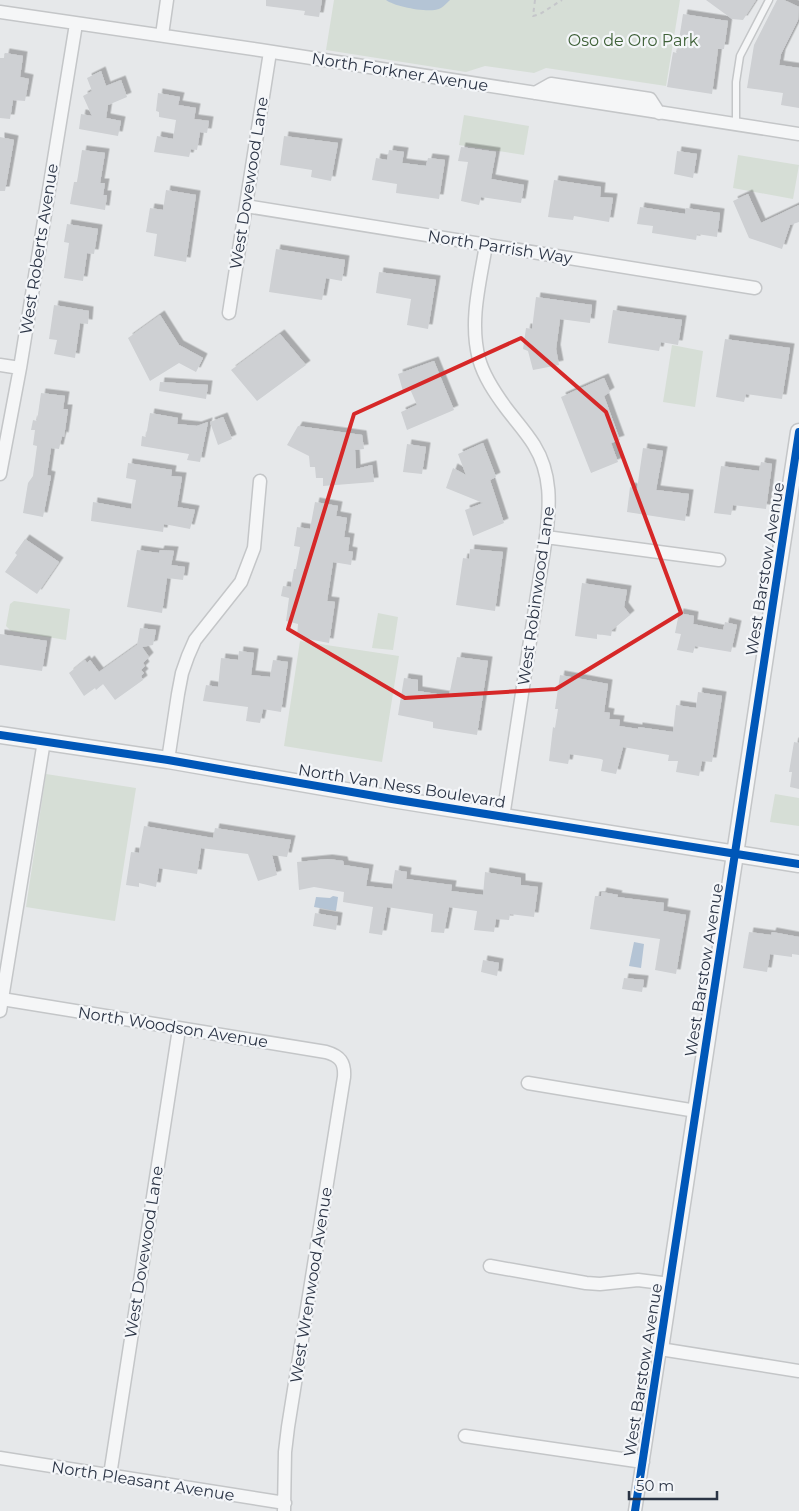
<svg xmlns="http://www.w3.org/2000/svg" width="799" height="1511" viewBox="0 0 799 1511" font-family="Montserrat,sans-serif">
<style>
.green{fill:#d6ded6}
.water{fill:#b4c4d5}
.building{fill:#ced0d3;filter:url(#shadow)}
.lines{fill:none;stroke-linecap:round;stroke-linejoin:round}
.service-casing{stroke:#c4c6c8;stroke-width:9}
.minor-casing{stroke:#c4c6c8;stroke-width:15}
.tertiary-casing{stroke:#c4c6c8;stroke-width:19}
.path{stroke:#c5c6ca;stroke-width:2;stroke-dasharray:4 4;stroke-linecap:butt}
.service{stroke:#f5f6f7;stroke-width:6}
.minor{stroke:#f5f6f7;stroke-width:12}
.tertiary{stroke:#f5f6f7;stroke-width:16}
.cycleway-casing{stroke:#f4f6f9;stroke-width:11}
.cycleway{stroke:#0057b8;stroke-width:8}
.marked{fill:none;stroke:#d62828;stroke-width:4;stroke-linejoin:round}
.labels{text-anchor:middle;dominant-baseline:central;stroke-width:4.5;stroke-linejoin:round;paint-order:stroke}
.park-label{font-size:16px;fill:#3f6138;stroke:#f4f6f9}
.street-label{font-size:16px;fill:#2b3445;stroke:#f4f6f9}
</style>
<defs>
<filter id="shadow"><feDropShadow dx="4.5" dy="-4.5" stdDeviation="0" flood-color="#0004"/></filter>
</defs>
<rect width="100%" height="100%" fill="#e6e8ea"/>
<path class="green" d="M334,0H680L666,86L546,68L534,73L485,66L466,72L326,50Z
M464,115L529,126L524,155L459,145Z
M738,155L799,165L793,199L733,188Z
M672,345L703,351L695,407L663,402Z
M14,601L70,609L66,640L11,631L6,626L10,604Z
M378,613L398,617L393,650L372,648Z
M300,641L399,656L382,762L284,746Z
M46,774L136,788L115,921L26,907Z
M775,794L799,798V826L770,822Z"/>
<path class="water" d="M386,0H450C448,2 444,6 441,8C432,14 395,7 386,0Z
M333,896L338,897L336,911L314,907L316,897L330,898Z
M634,942L644,944L641,968L629,966Z"/>
<path class="building" d="M266,0H322L319,17L304,15L305,11L266,6Z
M706,0H756L743,20L732,19Z
M777,0H784L799,7L798,20L781,54L779,65L799,68V108L781,105L783,93L747,88L754,45Z
M683,14L728,21L724,49H718L712,94L667,87L673,52L677,53Z
M5,53L23,56L20,77L29,79L25,101L13,100L10,119L0,118V58H4Z
M101,71L106,86L121,80L127,97L108,105L106,118L121,121L118,136L79,129L81,114L92,116L83,96L92,91L87,78Z
M158,93L180,97L178,105L196,108L194,119L209,121L207,133L200,132L197,150L191,149L189,157L154,152L157,136L173,139L176,120L159,117V112L156,111Z
M284,136L338,143L331,181L311,177L312,170L280,165Z
M0,137L14,140L5,191H0Z
M461,147L496,152L491,179L524,185L521,203L481,197L479,205L461,201L468,162L458,161Z
M82,150L105,153L100,183H105L103,195H107L105,210L70,204L74,182H77Z
M389,150L404,152L402,163L426,166L428,158L445,160L439,199L396,193L397,184L372,180L376,158L387,160Z
M677,151L697,154L693,178L674,174Z
M554,180L601,187L600,197L613,198L609,222L574,216L573,220L548,217Z
M166,190L196,195L186,262L154,256L157,234L146,232L150,208L163,210Z
M748,194L761,223L799,205V222L790,225L782,249L749,238L733,201Z
M640,207L685,214L686,208L720,213L717,237L697,234L696,240L652,233L653,226L637,224Z
M67,224L98,229L94,254L87,253L83,281L64,278L69,243L64,242Z
M276,249L345,260L342,281L326,278L322,300L269,292Z
M379,272L436,280L428,329L407,325L411,299L376,293Z
M536,297L592,305L590,323L560,319L556,349L559,365L533,370L528,351L523,349L526,328L532,329Z
M54,305L89,311L88,324L80,323L75,358L54,354L57,340L49,339Z
M613,310L682,320L678,345L661,342L659,351L608,343Z
M160,315L179,345L203,358L196,372L179,363L150,381L128,338Z
M280,334L306,365L257,401L231,370Z
M725,339L790,348L782,399L746,394L744,402L716,397Z
M434,361L454,410L407,430L401,412L417,405L410,389L403,391L398,374Z
M604,378L610,392L604,396L620,440L611,443L618,462L591,473L561,397Z
M160,382L208,385L206,399L159,391Z
M41,393L65,396L63,409H68L64,437L62,436L59,449L51,448L47,475L51,476L43,517L23,513L28,483L33,476L37,446L33,445L35,430H31L33,420L37,421Z
M150,413L178,418L177,424L197,426L208,422L200,462L187,460L189,454L141,446L142,436L146,437Z
M223,417L232,439L218,445L210,422Z
M298,426L362,435L364,449L355,450L356,469L372,465L374,482L323,486V478H316L315,467H310L309,456L287,445Z
M483,443L496,477L490,480L504,523L473,536L465,510L483,503L446,488L453,468L466,475L458,454Z
M407,444L426,447L422,474L403,472Z
M643,448L663,451L656,490L689,494L685,521L627,512L630,487L637,489Z
M761,462L772,464L766,509L733,505L731,515L714,513L721,466L759,471Z
M128,463L172,470L171,476L182,477L177,507L195,510L190,529L164,524L163,532L91,521L93,502L131,509L136,480L126,478Z
M315,502L338,506L336,516L347,518L344,537L350,538L348,551L353,552L351,565L333,562L327,601L335,602L329,643L297,637L298,624L286,621L289,598L281,596L283,586L291,587L294,569H296L300,547L294,546L297,527L310,529Z
M25,539L59,562L37,594L5,572L17,555L15,553Z
M470,549L503,552L495,611L456,605L463,558L469,559Z
M137,550L159,553L160,550L174,551L171,565L185,567L183,580L167,578L162,613L127,607Z
M582,583L627,590L624,607L630,615L612,630L611,636L597,634V639L575,636Z
M679,613L694,616L693,624L723,630L725,622L737,625L731,652L695,646L693,653L677,650L681,634L675,633Z
M140,628L156,630L153,645L142,647L149,657L143,663L145,666L141,670L144,673L141,676L143,680L115,700L103,684L96,690L95,688L84,696L69,673L85,660L87,663L90,660L99,672L137,645Z
M0,634L47,641L42,671L0,665Z
M239,651L254,653L251,675L270,677L273,660L288,662L281,712L263,709L260,723L246,721L248,707L203,701L206,685L218,687L221,658L238,660Z
M457,657L488,661L477,735L433,728V722L398,715L404,678L418,680V691L449,696Z
M560,675L608,684L604,712L610,713L609,719L620,720L619,726L638,729V727L673,732L676,705L696,708L698,692L722,696L712,762L702,761L699,776L676,772L678,761H668L669,755L623,747L616,774L601,771L603,760L601,759L570,754L568,764L549,761L553,727L555,728L558,709H555Z
M794,742L799,743V789L790,787L792,772H789Z
M144,826L213,838L215,828L291,840L287,857L272,855L277,875L258,881L248,854L201,848L197,874L159,868L156,887L139,883V887L126,885L131,852L139,853Z
M328,859L343,861L344,865L369,869L366,886L392,889L395,870L407,872L406,879L452,885L451,891L483,895L485,872L521,878V885L538,887L534,917L510,914L509,920L496,919L494,932L474,930L477,911L449,907L444,933L431,932L433,914L387,907L382,935L369,933L373,907L343,902L344,892L314,887L299,890L297,862Z
M602,892L618,895L617,897L664,903L663,911L686,915L676,974L655,970L660,939L590,929L595,896H601Z
M315,913L338,917L336,930L313,926Z
M749,932L771,935L772,932L799,937V955L792,954V957L770,954L767,972L743,968Z
M483,960L499,963L497,976L481,972Z
M624,978L644,980L642,992L622,989Z"/>
<g class="lines">
<defs>
<path id="service" d="M736,125V82L740,56L769,0"/>
<path id="minor" d="M0,12L260,50L799,134
M162,35L167,0
M535,93L551,84L650,99L659,113
M246,206L755,288
M486,245C480,282 469,321 479,359C484,377 495,393 506,408C515,420 526,432 534,445C552,474 550,505 546,537L503,817
M229,313L270,52
M0,365L20,368
M0,474L20,368L76,24
M546,537L719,560
M168,760L178,694L182,673L188,656L195,640L241,582L254,548L260,481
M2,999L326,1052C340,1056 345,1062 344,1077L288,1427L285,1452L284,1511
M0,1011L44,741
M528,1083L696,1111
M490,1266L586,1283L600,1284L638,1280L670,1284
M465,1436L643,1462
M0,1458L285,1503
M110,1475L179,1029
M635,1511L660,1349L799,1371"/>
<path id="tertiary" d="M0,735L168,760L392,799L799,864
M660,1349L799,432"/>
</defs>
<use href="#service" class="service-casing"/>
<use href="#minor" class="minor-casing"/>
<use href="#tertiary" class="tertiary-casing"/>
<path class="path" d="M535,0L533,16L540,14L562,0"/>
<use href="#service" class="service"/>
<use href="#minor" class="minor"/>
<use href="#tertiary" class="tertiary"/>
<defs>
<path id="cycleway" d="M0,735L168,760L392,799L799,864
M635,1511L799,432"/>
</defs>
<use href="#cycleway" class="cycleway-casing"/>
<use href="#cycleway" class="cycleway"/>
</g>
<path class="marked" d="M521,338L606,412L681,613L556,689L405,698L288,629L354,414Z"/>
<g class="labels">
<g class="park-label">
<text x="633" y="40">Oso de Oro Park</text>
</g>
<g class="street-label">
<text transform="translate(400 72) rotate(9)">North Forkner Avenue</text>
<text transform="translate(249 183) rotate(-81)">West Dovewood Lane</text>
<text transform="translate(500 247) rotate(9)">North Parrish Way</text>
<text transform="translate(39 249) rotate(-81)">West Roberts Avenue</text>
<text transform="translate(765 569) rotate(-81)">West Barstow Avenue</text>
<text transform="translate(536 596) rotate(-82)">West Robinwood Lane</text>
<text transform="translate(402 786) rotate(9)">North Van Ness Boulevard</text>
<text transform="translate(704 970) rotate(-81)">West Barstow Avenue</text>
<text transform="translate(173 1027) rotate(9)">North Woodson Avenue</text>
<text transform="translate(144 1252) rotate(-81)">West Dovewood Lane</text>
<text transform="translate(311 1285) rotate(-81)">West Wrenwood Avenue</text>
<text transform="translate(643 1370) rotate(-81)">West Barstow Avenue</text>
<text transform="translate(143 1481) rotate(9)">North Pleasant Avenue</text>
</g>
</g>
<path d="M629 1491v8h88v-8" fill="none" stroke="#2b3445" stroke-width="2.5"/>
<text x="636" y="1491" font-size="15" fill="#2b3445" stroke="#f4f6f9" stroke-width="4" paint-order="stroke">50 m</text>
</svg>
